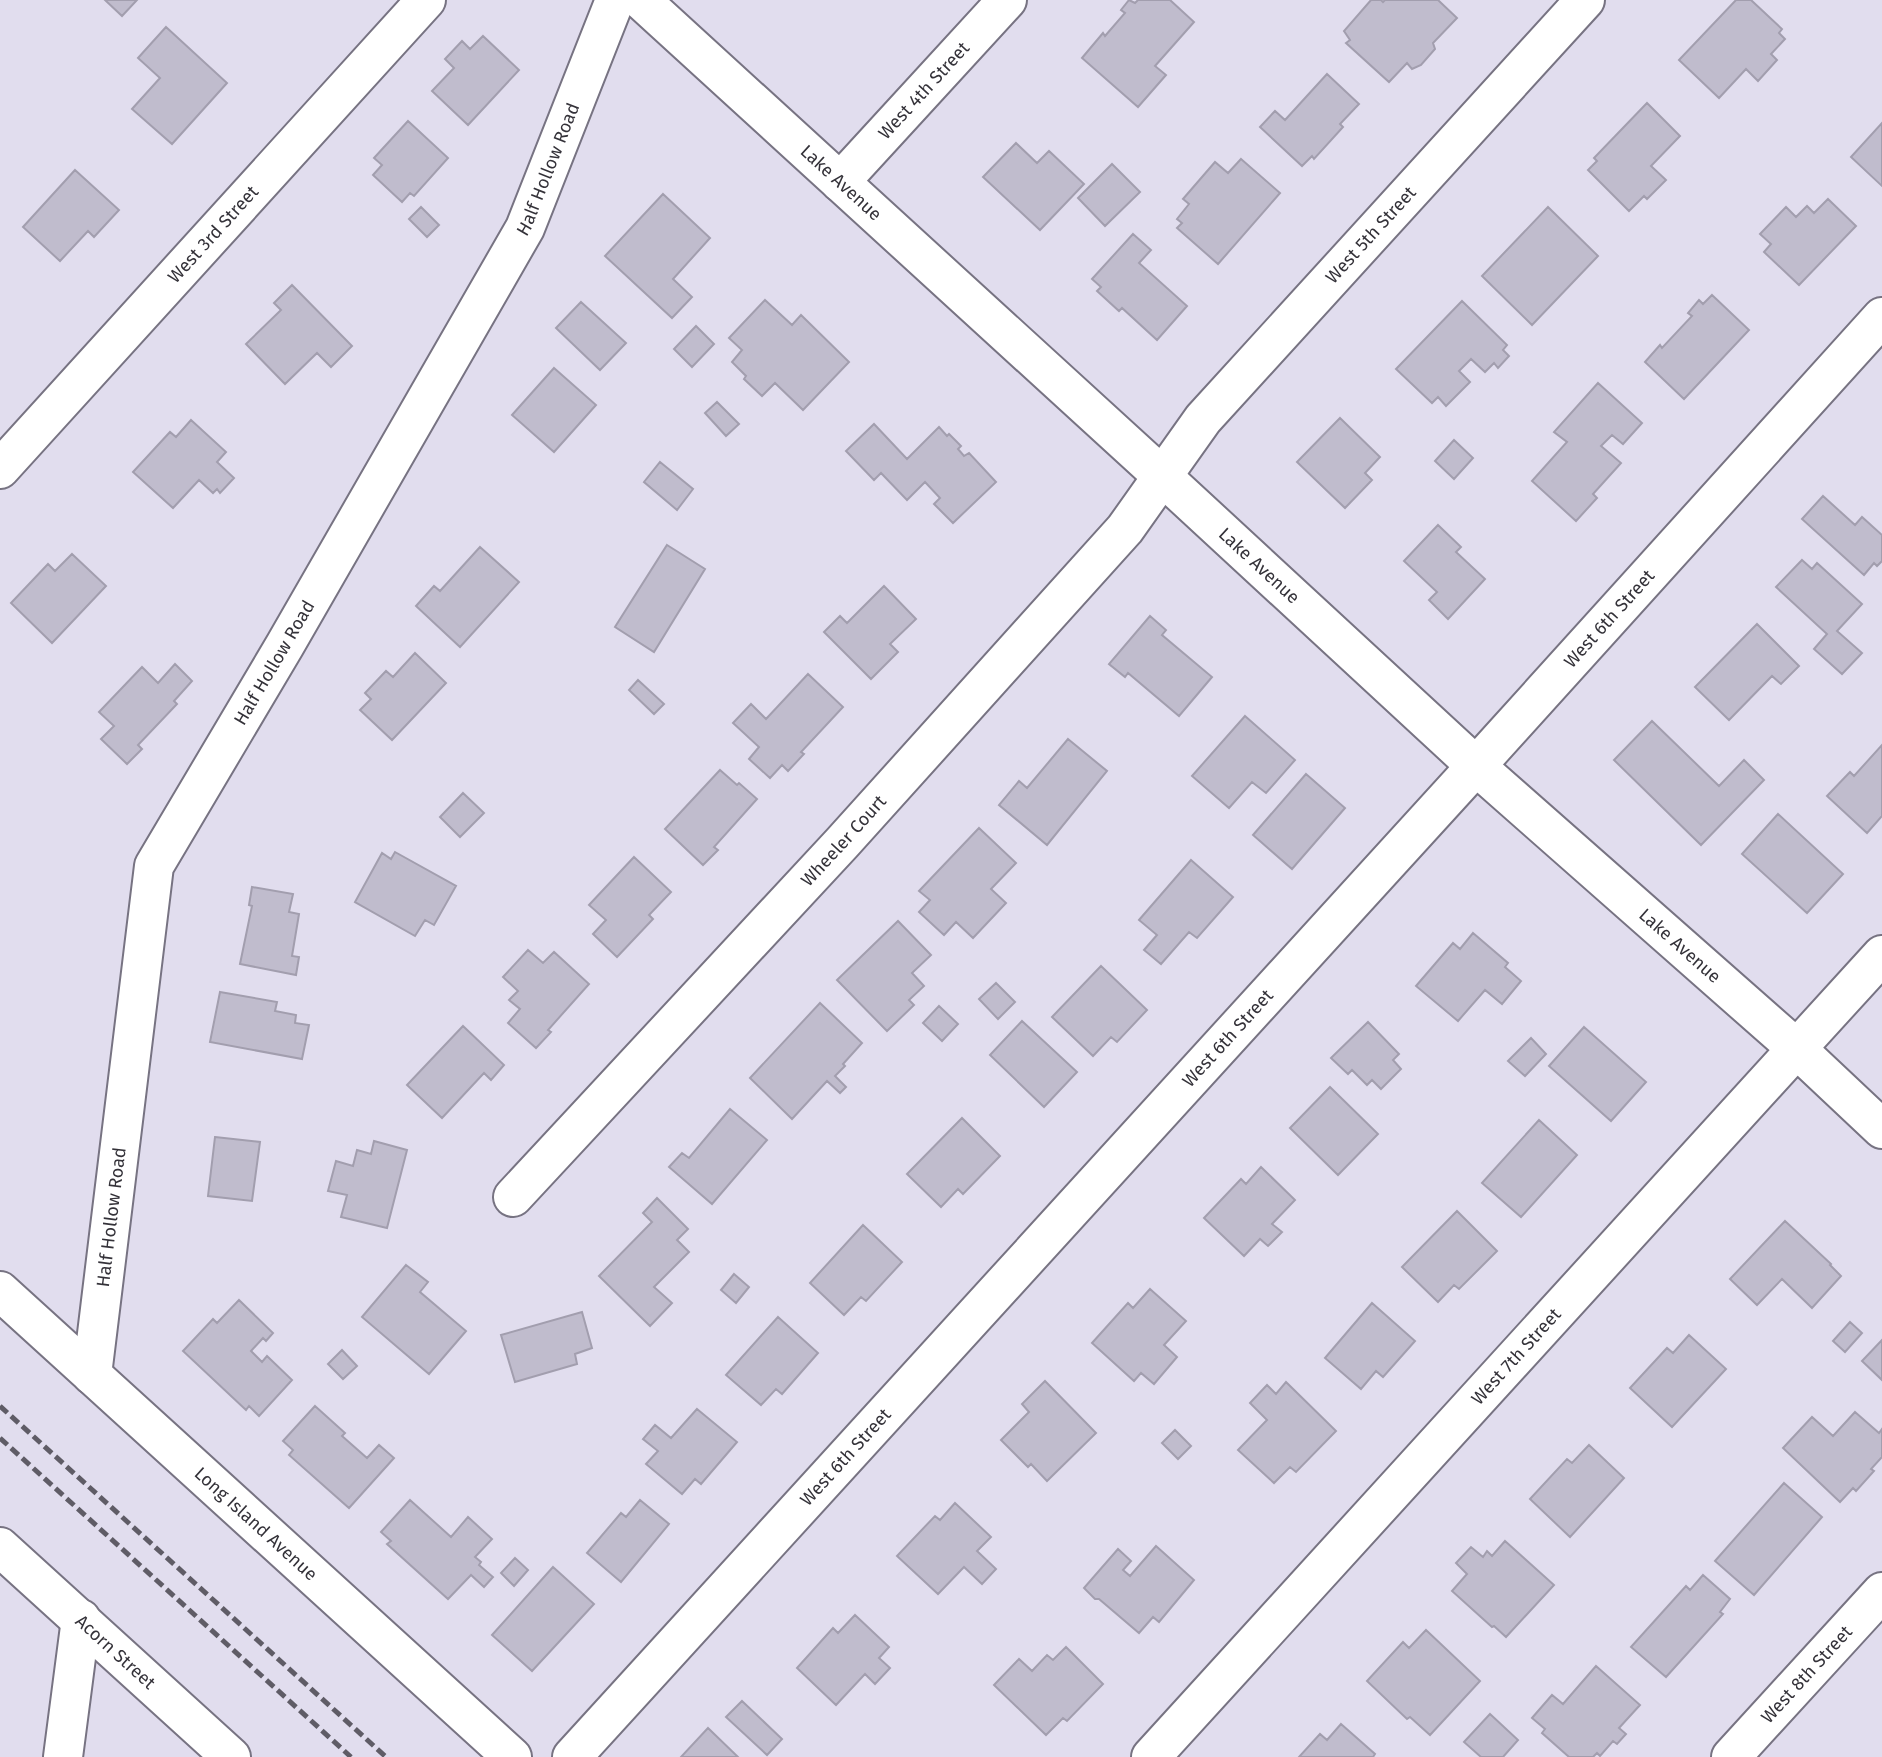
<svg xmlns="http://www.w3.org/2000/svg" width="1882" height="1757" viewBox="0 0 1882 1757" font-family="'Fira Sans',sans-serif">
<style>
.building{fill:#c0bccd;stroke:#a29eae;stroke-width:2}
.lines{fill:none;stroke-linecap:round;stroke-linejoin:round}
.minor-casing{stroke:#777382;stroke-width:42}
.tertiary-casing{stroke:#777382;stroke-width:42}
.minor{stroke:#fff;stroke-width:38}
.tertiary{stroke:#fff;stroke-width:38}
.rail{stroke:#5f5c66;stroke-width:5;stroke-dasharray:10 5;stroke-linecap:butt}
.labels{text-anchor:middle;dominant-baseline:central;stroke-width:6;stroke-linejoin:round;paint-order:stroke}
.street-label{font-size:18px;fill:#343239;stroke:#fff}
</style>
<rect width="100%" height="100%" fill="#e1ddee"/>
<path class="building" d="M105,0H137L122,16Z
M1129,0L1135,3L1138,0H1170L1194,22L1155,66L1166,75L1138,107L1082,58L1103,33L1105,36L1125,13L1121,10Z
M1371,0H1381L1383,2L1385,0H1438L1457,18L1433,43L1435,49L1421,65L1412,69L1407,63L1389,82L1346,43L1350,40L1344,31Z
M1736,0H1751L1782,29L1779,33L1785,39L1771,54L1777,60L1758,81L1746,69L1719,98L1679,60Z
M166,27L227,83L172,144L132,109L160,78L138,58Z
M483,36L519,70L468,125L432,91L454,68L445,59L462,41L470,49Z
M1327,74L1359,104L1340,124L1343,127L1314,159L1312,156L1302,166L1260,127L1275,111L1285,120Z
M1647,103L1680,136L1651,166L1666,180L1647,199L1644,196L1629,211L1588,170L1597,161L1594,158Z
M408,121L448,158L414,196L410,193L402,202L373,175L382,165L374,158Z
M1882,123V186L1851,157Z
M1016,143L1037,163L1049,151L1084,184L1040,230L983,177Z
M1241,159L1280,193L1218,264L1177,228L1182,223L1177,219L1189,204L1183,199L1215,162L1228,173Z
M1112,164L1140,192L1105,226L1078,198Z
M75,170L119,210L94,237L88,231L60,261L23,227Z
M663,194L710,238L673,279L692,297L672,318L605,256Z
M1828,199L1856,226L1799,285L1764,252L1771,244L1760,234L1786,207L1796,217L1807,206L1814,213Z
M421,207L439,225L427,237L409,219Z
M1548,207L1598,256L1532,325L1482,276Z
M1133,234L1151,250L1139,263L1187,306L1157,340L1122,308L1119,311L1097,291L1101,287L1092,279Z
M292,285L352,346L331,367L317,353L285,384L246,344L281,310L274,303Z
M1712,295L1749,330L1684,399L1645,362L1660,345L1662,348L1692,316L1688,313L1699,300L1703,304Z
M765,300L792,325L801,315L849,362L803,410L775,383L762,396L744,379L746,376L732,362L742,350L729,338Z
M1462,301L1507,345L1503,350L1509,356L1498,368L1494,363L1485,372L1471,359L1459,371L1470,382L1446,406L1438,397L1432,403L1396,369Z
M581,302L626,343L600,370L556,328Z
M696,326L714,344L692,367L674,349Z
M554,368L596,405L554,452L512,415Z
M1598,383L1642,423L1623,444L1612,435L1601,446L1621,463L1593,494L1597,498L1576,521L1532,481L1567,442L1554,432Z
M717,402L739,424L726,436L705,413Z
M1340,418L1380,457L1365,473L1372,480L1345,508L1297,462Z
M191,420L226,452L217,462L234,478L220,493L217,489L213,493L199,480L173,508L133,472L170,432L176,437Z
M874,424L907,459L939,427L947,436L949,434L961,446L958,449L964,456L969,453L996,482L953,523L934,504L940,498L925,482L907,500L881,473L874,480L846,451Z
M1454,440L1473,458L1454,479L1435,461Z
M660,462L693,489L677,510L644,482Z
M1823,496L1855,525L1862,517L1882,535V561L1877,566L1874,563L1864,575L1802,519Z
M1438,525L1461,547L1456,552L1485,579L1448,619L1429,600L1437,592L1404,561Z
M667,545L705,569L654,652L615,627Z
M480,547L519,582L460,647L416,606L434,586L440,591Z
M72,554L106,586L52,643L11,603L48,564L55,571Z
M1802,560L1812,569L1817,563L1862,604L1837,631L1862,653L1842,674L1814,649L1827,634L1776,587Z
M884,586L916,619L890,644L898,652L871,679L824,632L840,616L847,623Z
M1150,616L1166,630L1162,635L1212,677L1179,716L1128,673L1125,677L1109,664Z
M1757,624L1799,666L1781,684L1772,676L1729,720L1695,687Z
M415,653L446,683L392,740L360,710L371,699L365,693L386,671L393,677Z
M175,664L192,681L174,701L177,704L138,745L142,749L127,764L101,739L114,726L99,712L142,667L158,683Z
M808,674L843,707L801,752L804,754L788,771L782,765L770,778L749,759L759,747L733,723L751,704L766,719Z
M638,680L664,704L654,714L629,690Z
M1245,716L1295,760L1266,793L1252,782L1229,808L1192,776Z
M1652,721L1719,786L1744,760L1764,780L1701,845L1614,760Z
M1068,739L1107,771L1047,845L999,805L1019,781L1027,788Z
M1882,745V816L1867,833L1827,796L1850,772L1854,776Z
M720,770L737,785L739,783L757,799L714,847L718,850L703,865L665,829Z
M1306,774L1345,808L1292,869L1253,835Z
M463,793L484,813L460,837L440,817Z
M1778,814L1843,874L1807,913L1742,854Z
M979,828L1016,863L991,889L1006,903L973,938L956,922L944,935L919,912L930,900L919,891Z
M395,852L456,886L434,925L425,920L415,936L355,902L382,853L391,859Z
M634,857L671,892L649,915L653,919L617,957L593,934L606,920L589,905Z
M1191,860L1233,897L1197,938L1189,932L1161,964L1144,950L1157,935L1139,920Z
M252,887L293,894L289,912L299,914L292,956L299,957L296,975L240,964L252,906L249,905Z
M898,921L931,955L912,973L924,986L909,1000L914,1005L887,1031L837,980Z
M1473,933L1508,963L1505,967L1521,981L1502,1004L1485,990L1458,1021L1416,986L1453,943L1460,949Z
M528,950L543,963L554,952L589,984L548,1030L551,1032L536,1048L508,1023L520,1009L509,1000L518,991L503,977Z
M1101,966L1147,1010L1117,1042L1111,1037L1093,1056L1052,1017Z
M996,983L1015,1002L998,1019L979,999Z
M220,992L277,1002L275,1011L296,1015L295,1023L309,1025L302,1059L210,1042Z
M820,1003L862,1043L843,1064L845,1066L835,1076L846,1087L840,1093L827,1081L792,1119L750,1078Z
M939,1006L958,1024L942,1041L923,1023Z
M1022,1021L1077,1072L1044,1107L990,1055Z
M1368,1022L1399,1054L1393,1060L1401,1069L1381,1089L1372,1080L1367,1085L1352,1070L1348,1074L1331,1058Z
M463,1026L504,1065L491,1080L484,1073L442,1118L407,1085Z
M1584,1027L1646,1082L1611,1121L1549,1066Z
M1531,1038L1546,1054L1525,1076L1508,1061Z
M1330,1087L1378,1134L1338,1175L1290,1128Z
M730,1109L767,1140L712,1204L669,1167L682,1153L689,1158Z
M962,1118L1000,1156L963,1194L958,1189L941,1207L907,1174Z
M1539,1120L1577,1155L1521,1217L1482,1183Z
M215,1137L260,1142L252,1201L208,1196Z
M374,1141L407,1150L387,1228L341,1217L347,1195L328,1191L336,1161L353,1166L357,1150L371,1154Z
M1261,1167L1295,1200L1272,1224L1282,1232L1268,1246L1260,1239L1244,1256L1204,1218L1241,1179L1246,1184Z
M657,1198L688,1229L677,1240L689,1252L654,1287L672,1303L650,1326L599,1276L652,1222L643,1213Z
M1457,1211L1497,1251L1459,1289L1454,1285L1438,1302L1402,1267Z
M1785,1221L1831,1264L1830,1265L1841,1276L1812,1308L1782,1279L1757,1305L1730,1279Z
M863,1225L902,1262L866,1301L861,1297L844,1315L810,1283Z
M406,1265L428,1282L420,1292L466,1331L429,1374L362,1317Z
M734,1274L749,1287L736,1303L721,1290Z
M1150,1289L1186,1321L1164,1345L1177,1357L1154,1384L1141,1373L1134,1381L1092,1343L1128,1303L1133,1308Z
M239,1300L273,1333L266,1341L263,1338L251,1351L262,1362L267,1356L292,1380L259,1416L249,1406L246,1410L183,1351L213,1319L217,1323Z
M1372,1303L1415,1341L1383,1377L1376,1371L1361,1389L1325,1358Z
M582,1312L592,1348L575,1354L577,1364L515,1382L501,1335Z
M778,1317L818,1353L782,1394L776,1389L761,1405L726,1375Z
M1850,1322L1862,1333L1845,1352L1833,1341Z
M1689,1335L1726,1369L1672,1427L1630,1388L1667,1348L1673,1353Z
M1882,1340V1380L1862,1361Z
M342,1350L357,1366L343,1379L328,1364Z
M1045,1381L1096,1433L1047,1481L1031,1464L1028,1467L1001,1440L1029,1412L1022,1404Z
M1286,1382L1336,1431L1296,1472L1290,1467L1274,1483L1238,1450L1267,1420L1250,1403L1267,1385L1276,1394Z
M315,1406L345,1433L342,1436L367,1458L379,1445L394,1458L349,1508L289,1455L293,1450L283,1441Z
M697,1409L737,1442L701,1484L695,1479L682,1494L646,1464L658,1451L643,1439L655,1425L671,1438Z
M1855,1412L1879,1433L1882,1429V1457L1871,1469L1874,1471L1856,1491L1853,1488L1840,1502L1783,1448L1812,1417L1833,1436Z
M1175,1430L1191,1446L1178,1459L1162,1443Z
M1589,1445L1624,1478L1570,1537L1530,1499L1567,1459L1572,1463Z
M1784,1483L1822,1517L1754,1595L1715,1561Z
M410,1500L451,1537L468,1517L492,1539L475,1557L481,1562L479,1565L493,1577L484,1587L471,1575L448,1599L387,1544L391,1541L381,1532Z
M640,1500L669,1524L621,1582L587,1553L621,1513L626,1517Z
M955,1503L991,1537L977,1551L996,1569L982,1584L964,1567L938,1594L897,1556L935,1516L940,1520Z
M1505,1541L1554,1585L1506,1637L1494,1626L1492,1627L1452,1591L1467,1574L1456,1563L1471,1547L1483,1557L1487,1551L1492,1556Z
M1156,1546L1194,1580L1159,1622L1153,1617L1139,1633L1099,1599H1095L1084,1588L1118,1549L1131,1561L1123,1570L1130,1576Z
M515,1558L528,1570L514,1586L501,1573Z
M553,1567L594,1604L532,1671L492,1635Z
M1703,1575L1730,1599L1720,1612L1723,1614L1666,1677L1631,1647L1686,1586L1690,1590Z
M855,1615L889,1647L879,1658L890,1668L875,1684L865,1674L836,1705L797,1668L833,1628L838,1633Z
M1426,1630L1480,1681L1430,1735L1410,1717L1407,1719L1367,1681L1403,1642L1409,1648Z
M1066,1647L1103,1684L1067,1721L1063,1718L1046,1735L994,1685L1019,1659L1032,1671L1047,1655L1053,1660Z
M1596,1666L1640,1705L1619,1728L1626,1734L1617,1744L1613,1741L1600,1756L1597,1753L1593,1757H1569L1542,1733L1545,1729L1532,1718L1552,1695L1563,1704Z
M742,1701L782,1739L767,1755L726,1717Z
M1490,1714L1518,1740L1503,1757H1481L1464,1742Z
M1341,1724L1375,1754L1373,1757H1299L1320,1734L1327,1740Z
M708,1728L738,1757H681Z"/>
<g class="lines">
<defs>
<g id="minor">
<path id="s1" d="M840,182L1007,0"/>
<path id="s2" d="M0,469L426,0"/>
<path id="s3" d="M513,1197L842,843L1125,529L1203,419L1585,0"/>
<path id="s4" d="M572,1757L1476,766L1882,317"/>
<path id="s5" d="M1151,1757L1882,955"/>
<path id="s6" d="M1731,1757L1882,1592"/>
</g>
<g id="tertiary">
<path id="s7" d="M641,0L1162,476L1476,766L1797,1049L1882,1129"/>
<path id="s8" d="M0,1291L512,1757"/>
<path id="s9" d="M92,1375L154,866L285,645L525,228L615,0"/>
<path id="s10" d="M0,1547L231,1757"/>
<path d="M63,1757L81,1619"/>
</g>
</defs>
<use href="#minor" class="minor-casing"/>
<use href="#tertiary" class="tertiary-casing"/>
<use href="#minor" class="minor"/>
<use href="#tertiary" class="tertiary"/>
<path class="rail" d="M0,1406L386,1757
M0,1438L351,1757"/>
</g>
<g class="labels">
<g class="street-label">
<text stroke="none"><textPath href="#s1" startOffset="124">West 4th Street</textPath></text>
<text stroke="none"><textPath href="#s9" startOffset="1314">Half Hollow Road</textPath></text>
<text stroke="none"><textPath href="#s7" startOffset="271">Lake Avenue</textPath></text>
<text stroke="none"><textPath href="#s2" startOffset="317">West 3rd Street</textPath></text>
<text stroke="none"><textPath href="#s3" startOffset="1290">West 5th Street</textPath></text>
<text stroke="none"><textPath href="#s7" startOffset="838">Lake Avenue</textPath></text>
<text stroke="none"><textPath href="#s4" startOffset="1540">West 6th Street</textPath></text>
<text stroke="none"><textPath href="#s9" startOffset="749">Half Hollow Road</textPath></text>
<text stroke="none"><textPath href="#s3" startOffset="486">Wheeler Court</textPath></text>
<text stroke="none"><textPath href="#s7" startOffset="1405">Lake Avenue</textPath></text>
<text stroke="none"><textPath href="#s4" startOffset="973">West 6th Street</textPath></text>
<text stroke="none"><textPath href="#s9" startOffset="159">Half Hollow Road</textPath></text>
<text stroke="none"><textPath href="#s5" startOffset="542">West 7th Street</textPath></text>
<text stroke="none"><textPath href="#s4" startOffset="406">West 6th Street</textPath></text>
<text stroke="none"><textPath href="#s8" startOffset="346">Long Island Avenue</textPath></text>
<text stroke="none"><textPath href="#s10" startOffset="156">Acorn Street</textPath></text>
<text stroke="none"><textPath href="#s6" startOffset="112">West 8th Street</textPath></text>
</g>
</g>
</svg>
